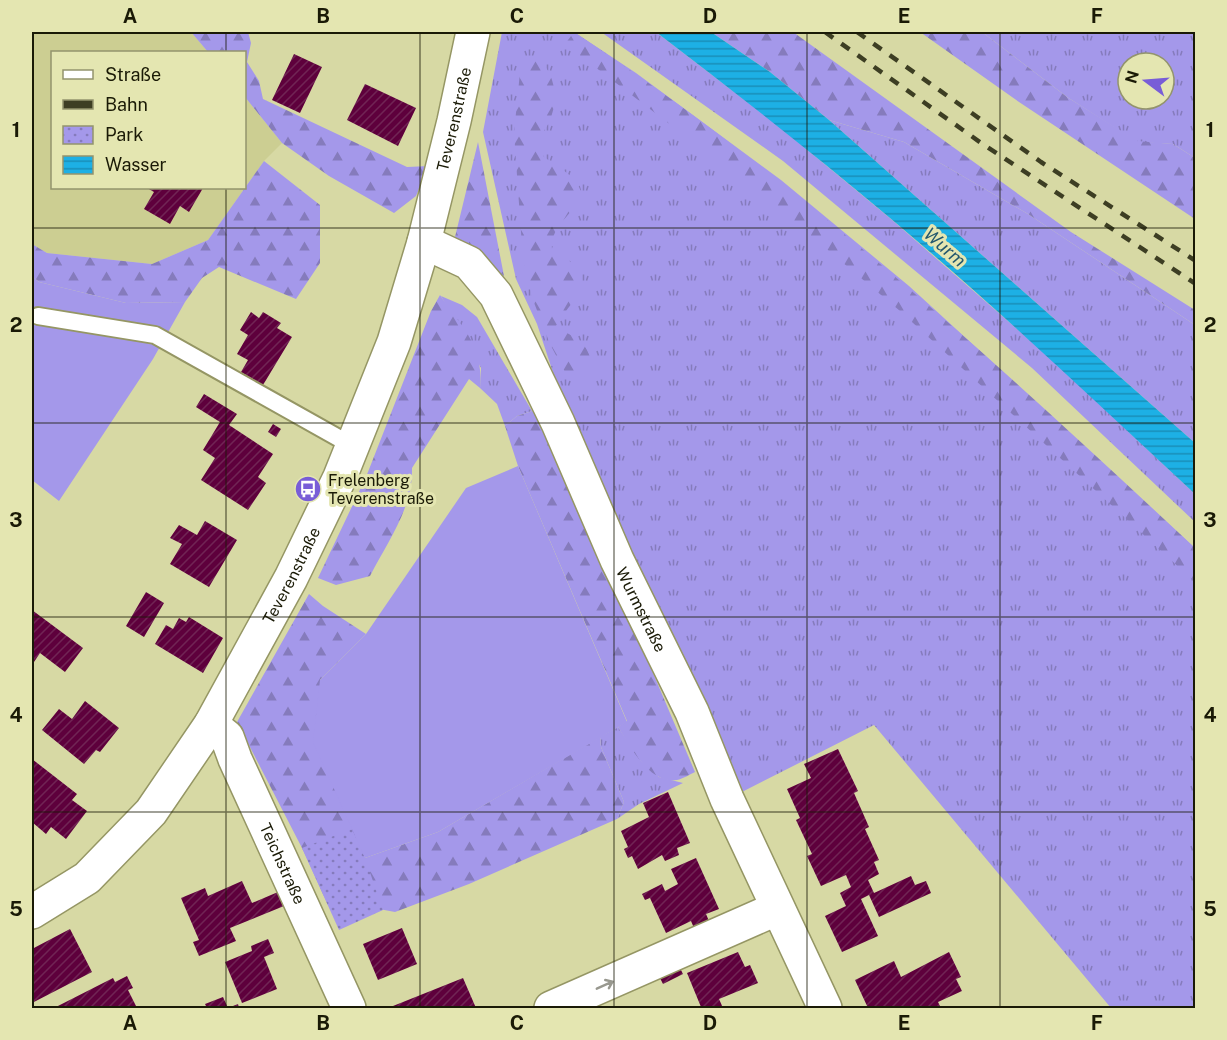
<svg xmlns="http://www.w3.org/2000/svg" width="1227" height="1040" viewBox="0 0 1227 1040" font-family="'Public Sans',sans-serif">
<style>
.built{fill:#ccce92}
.grass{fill:url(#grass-tufts);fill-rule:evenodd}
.forest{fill:url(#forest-firs)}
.park{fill:url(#park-dots)}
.garden{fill:#a498ea}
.water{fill:url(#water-rules)}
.building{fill:url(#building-hatch)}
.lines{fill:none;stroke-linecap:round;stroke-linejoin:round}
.service-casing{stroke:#959664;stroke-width:20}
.minor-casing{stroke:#959664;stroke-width:36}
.tertiary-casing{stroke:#959664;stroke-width:36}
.service{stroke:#fff;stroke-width:16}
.minor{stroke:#fff;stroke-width:33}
.tertiary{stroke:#fff;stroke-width:33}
.rail{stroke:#3d3e23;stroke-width:4.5;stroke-dasharray:10 10;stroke-linecap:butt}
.oneway{stroke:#98988f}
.grid{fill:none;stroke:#1a1a06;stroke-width:1.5;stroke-opacity:0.55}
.labels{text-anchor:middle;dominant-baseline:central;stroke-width:6;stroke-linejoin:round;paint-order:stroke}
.street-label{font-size:16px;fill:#1a1a06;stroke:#e4e6b1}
.poi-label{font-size:16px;fill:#1a1a06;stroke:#e4e6b1;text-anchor:start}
.water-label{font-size:18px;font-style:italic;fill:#24586e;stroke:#e4e6b1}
.neatline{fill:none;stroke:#1a1a06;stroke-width:2}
.grid-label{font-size:20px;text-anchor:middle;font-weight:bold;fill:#1a1a06}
</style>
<defs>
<pattern id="grass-tufts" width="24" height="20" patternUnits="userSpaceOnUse" patternTransform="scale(1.5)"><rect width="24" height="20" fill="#a498ea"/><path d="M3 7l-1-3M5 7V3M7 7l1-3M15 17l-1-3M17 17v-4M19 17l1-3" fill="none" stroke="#857bbc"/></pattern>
<pattern id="forest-firs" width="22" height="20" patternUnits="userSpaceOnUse" patternTransform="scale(1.5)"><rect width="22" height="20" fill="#a498ea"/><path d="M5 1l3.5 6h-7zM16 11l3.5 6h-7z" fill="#857bbc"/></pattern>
<pattern id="park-dots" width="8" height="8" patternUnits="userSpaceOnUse" patternTransform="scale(1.5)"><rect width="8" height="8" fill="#a498ea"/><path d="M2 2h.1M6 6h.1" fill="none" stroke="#857bbc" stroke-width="1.8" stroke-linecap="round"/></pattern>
<pattern id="water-rules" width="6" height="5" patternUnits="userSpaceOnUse" patternTransform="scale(1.5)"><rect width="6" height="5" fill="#1db0e5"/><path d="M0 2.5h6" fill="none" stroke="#198eb8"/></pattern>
<pattern id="building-hatch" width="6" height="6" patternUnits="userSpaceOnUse" patternTransform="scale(1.5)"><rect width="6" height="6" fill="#5e003c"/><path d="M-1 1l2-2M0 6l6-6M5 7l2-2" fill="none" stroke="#702554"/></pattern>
</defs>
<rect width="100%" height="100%" fill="#d7d9a4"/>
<path class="built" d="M32,32H191L208,52H52V188H244L245,97L282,143L264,161L208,240L152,264L47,253L32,244Z"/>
<path class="grass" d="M502,32H574L636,73L781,180L909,286L1195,548V1008H1111L874,725L738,794L567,415L537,324L516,279L483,132Z
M601,32H656L776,124L891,219L1048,356L1195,494V522L1032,368L783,161Z
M982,32H1195V158L1173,144L1137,142L1067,97ZM1128,63H1164V99H1128Z
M829,120L904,142L1028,214L1195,325V443Z
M441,296L462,305L477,317L532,411L517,416L505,426L497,404L480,388L481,368Z
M618,727L641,761L659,777L683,783L639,804L617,819L624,802L601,747L600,737Z"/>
<path class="forest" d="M191,32H248L251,43L247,62L259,81L263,99L407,167L429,166L416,196L394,213L329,176L282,143L245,97L244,52H208Z
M574,32C800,181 998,364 1195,548V582L900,311L765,197L565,44Z
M711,32H793L1071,232L1195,310V325L1028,214L904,142L829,120L770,72Z
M920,32H982L1067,97L1137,141L1173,144L1195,158V219L1019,102Z
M535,55C555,72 560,98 549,122C545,131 540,134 536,147C548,167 576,169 582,195C573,215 550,226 552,249C602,279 579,289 556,326C564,333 579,337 584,345C597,363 591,385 567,376L550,344L533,300L523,260L514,133L521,62Z
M478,142L504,276L455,237Z
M264,161L320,205V263L296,299L219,267L202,278L185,302L126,303L39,282L32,276V244L47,253L152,264L208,240Z
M440,295C462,328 484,345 480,388L469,379L412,468C413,508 388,541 370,576L336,585L318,578L366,477L431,311Z
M532,411L544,416L695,772C690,774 683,779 677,780C650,785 630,746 618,727L627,721L518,466L505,426L517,416Z
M309,594L323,606L366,634L320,680L365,858L438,832L600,737L601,747L624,802L617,819L469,884L395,912L352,904L328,905L302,848L237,722Z"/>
<path class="park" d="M352,829L365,858L383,910L339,930L302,848Z"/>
<path class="garden" d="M32,276L39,282L126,303L185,302L153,359L59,501L32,480Z
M518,466L627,722L438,832L365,858L313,742L320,680L366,634L466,488Z"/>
<path class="water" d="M656,32H711L770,72L829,120L1195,443V494C1095,401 995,306 890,218C814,154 735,92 656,32Z"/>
<path class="building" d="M294,54L322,67L300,113L272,100Z
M365,84L416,108L398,146L347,120Z
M147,188H203L189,212L180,206L170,224L144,209L154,192Z
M251,312L259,318L263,312L281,323L277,328L292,337L263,385L241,372L248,360L237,354L248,335L240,330Z
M204,394L237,414L229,425L273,454L258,477L266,483L248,510L201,480L215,458L203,450L220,422L196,407Z
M273,424L281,429L276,437L268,432Z
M205,521L237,540L209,587L170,564L182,544L170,538L179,525L197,535Z
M146,592L164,603L144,637L126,626Z
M32,610L83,648L65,672L40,653L32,665Z
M189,617L223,638L203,673L155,644L166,625L173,629L179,618L186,622Z
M85,701L119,728L100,752L96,750L84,764L42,730L59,709L72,719Z
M838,749L858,791L854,793L869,827L865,829L879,860L874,862L879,874L868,880L874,893L911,876L915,885L926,881L931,893L879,917L869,895L861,899L878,936L842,952L825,916L846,906L840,893L851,887L846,875L821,886L807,856L812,854L796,820L800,818L787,789L811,778L804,764Z
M32,759L77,794L72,800L87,811L66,839L51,827L46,834L32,822Z
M668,792L690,843L677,848L679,855L665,861L662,855L638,869L632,856L628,858L624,849L628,847L621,831L649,817L643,803Z
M696,858L719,909L706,914L709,921L694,928L691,921L666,933L650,898L645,900L642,894L662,884L665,891L678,884L671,869Z
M242,881L252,903L278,892L284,906L230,928L236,941L199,956L193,942L199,940L181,898L205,888L208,896Z
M402,928L417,964L378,980L363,944Z
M70,929L92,972L32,1003V949Z
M268,939L274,953L264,957L277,989L242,1003L225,962L252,951L251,946Z
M738,952L745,967L750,965L758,983L719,999L723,1008H698L701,1007L687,973Z
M949,952L961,977L956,979L962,991L938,1002L941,1008H868L855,980L894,961L901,977Z
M678,964L683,974L663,984L658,974Z
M127,976L133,988L128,990L137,1008H54L113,978L115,982Z
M463,978L476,1008H388Z
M223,997L228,1008L238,1004L239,1008H207L205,1004Z"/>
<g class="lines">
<defs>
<path id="service" d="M38,316L155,335L351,445"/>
<g id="minor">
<path id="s1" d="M424,242L469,263L496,295L558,423L617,560L692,712L727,799L825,1008"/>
<path id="s2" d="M211,724L227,737L235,759L349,1008"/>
<path d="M551,1008L776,909"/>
</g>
<g id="tertiary">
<path id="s3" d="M32,912L87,878L151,812L211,724L291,578L340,477L394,342L424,242L454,121L473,32"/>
</g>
</defs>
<use href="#service" class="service-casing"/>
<use href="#minor" class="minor-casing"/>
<use href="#tertiary" class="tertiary-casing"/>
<use href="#service" class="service"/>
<use href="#minor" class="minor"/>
<use href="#tertiary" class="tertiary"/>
<path class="rail" d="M825,32L984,145L1196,284
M857,32L1041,162L1196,261"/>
</g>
<defs><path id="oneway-shaft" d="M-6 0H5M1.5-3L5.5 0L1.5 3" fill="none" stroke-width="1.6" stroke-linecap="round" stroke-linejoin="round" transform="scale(1.5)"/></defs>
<use class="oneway" href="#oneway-shaft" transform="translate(605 985) rotate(-24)"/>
<path class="grid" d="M226,32V52M420,32V1008M614,32V1008M807,32V1008M1000,32V1008M226,188V1008M32,228H1196M32,423H1196M32,617H1196M32,812H1196"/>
<defs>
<symbol id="bus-disc" viewBox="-11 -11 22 22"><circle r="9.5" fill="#785dd7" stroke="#e4e6b1"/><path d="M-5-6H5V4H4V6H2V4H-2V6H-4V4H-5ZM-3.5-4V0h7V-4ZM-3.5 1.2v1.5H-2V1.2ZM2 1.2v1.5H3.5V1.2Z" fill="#fff"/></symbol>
</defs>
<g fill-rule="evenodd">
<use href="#bus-disc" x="293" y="474" width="30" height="30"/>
</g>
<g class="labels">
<g class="street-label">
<text stroke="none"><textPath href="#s3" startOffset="918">Teverenstraße</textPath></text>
<text stroke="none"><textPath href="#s3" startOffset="432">Teverenstraße</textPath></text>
<text stroke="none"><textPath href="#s1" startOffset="438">Wurmstraße</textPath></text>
<text stroke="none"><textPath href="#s2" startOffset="159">Teichstraße</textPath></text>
</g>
<g class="poi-label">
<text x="328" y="480">Frelenberg<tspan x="328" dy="18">Teverenstraße</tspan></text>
</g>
<g class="water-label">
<text transform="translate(945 247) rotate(41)">Wurm</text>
</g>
</g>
<rect width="1227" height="1040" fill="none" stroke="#e4e6b1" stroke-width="66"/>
<rect x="51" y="51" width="195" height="138" fill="#e4e6b1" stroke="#93946d" stroke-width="1.5"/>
<rect x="63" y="70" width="30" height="9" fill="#ffffff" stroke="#93946d" stroke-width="1.5"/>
<text x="105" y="81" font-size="18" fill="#1a1a06">Straße</text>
<rect x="63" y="100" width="30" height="9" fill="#3d3e23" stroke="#93946d" stroke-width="1.5"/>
<text x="105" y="111" font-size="18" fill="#1a1a06">Bahn</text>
<rect x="63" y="126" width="30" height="18" fill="url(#park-dots)" stroke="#93946d" stroke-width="1.5"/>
<text x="105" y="141" font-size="18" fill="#1a1a06">Park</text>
<rect x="63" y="156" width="30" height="18" fill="url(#water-rules)" stroke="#93946d" stroke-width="1.5"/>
<text x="105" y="171" font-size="18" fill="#1a1a06">Wasser</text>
<g transform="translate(1146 81) rotate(286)"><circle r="28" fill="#e4e6b1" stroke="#93946d" stroke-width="1.5"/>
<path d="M0-4.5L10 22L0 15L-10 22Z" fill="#785dd7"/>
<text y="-9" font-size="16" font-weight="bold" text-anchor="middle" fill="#1a1a06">N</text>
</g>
<rect x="33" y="33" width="1161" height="974" class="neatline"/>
<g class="grid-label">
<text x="130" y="23">A</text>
<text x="323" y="23">B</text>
<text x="517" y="23">C</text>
<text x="710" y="23">D</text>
<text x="904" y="23">E</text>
<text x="1097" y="23">F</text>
<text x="16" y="137">1</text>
<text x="1210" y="137">1</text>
<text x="16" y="332">2</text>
<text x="1210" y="332">2</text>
<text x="16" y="527">3</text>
<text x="1210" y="527">3</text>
<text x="16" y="722">4</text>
<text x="1210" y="722">4</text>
<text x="16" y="916">5</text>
<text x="1210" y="916">5</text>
<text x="130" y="1030">A</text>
<text x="323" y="1030">B</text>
<text x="517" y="1030">C</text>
<text x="710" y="1030">D</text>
<text x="904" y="1030">E</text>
<text x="1097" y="1030">F</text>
</g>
</svg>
